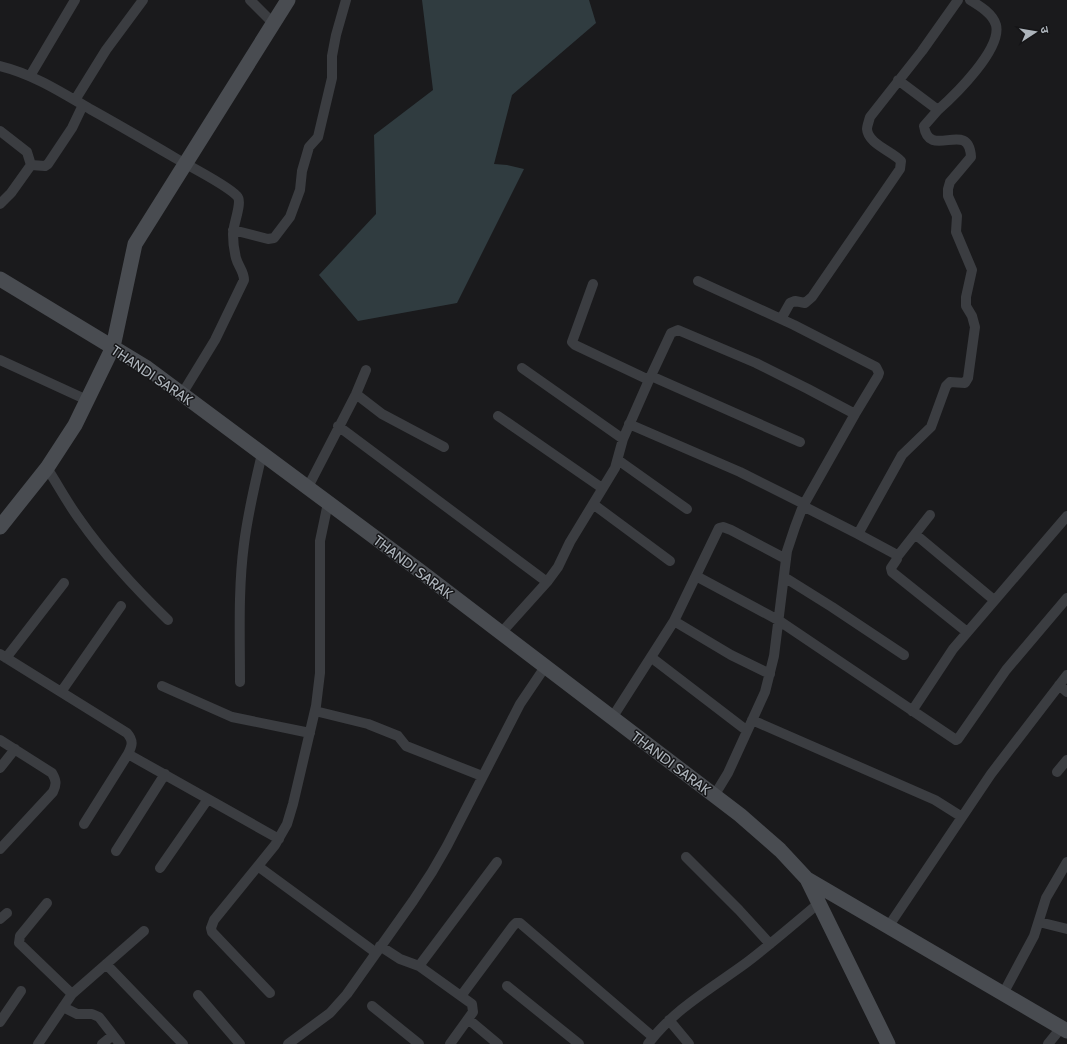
<svg xmlns="http://www.w3.org/2000/svg" width="1067" height="1044" viewBox="0 0 1067 1044" font-family="Cabin,'Noto Sans Devanagari',sans-serif">
<style>
.water{fill:#303c40}
.lines{fill:none;stroke-linecap:round;stroke-linejoin:round}
.street{stroke:#3b3d41;stroke-width:10}
.secondary{stroke:#494c51;stroke-width:15}
.labels{text-anchor:middle;dominant-baseline:central;stroke-width:3;stroke-linejoin:round;paint-order:stroke}
.street-label{font-size:14px;fill:#adb4bb;stroke:#151517}
</style>
<rect width="100%" height="100%" fill="#1a1a1c"/>
<path class="water" d="M422,0H589L596,23L512,95L494,164L507,165L524,169L457,303L358,321L319,275L376,214L374,135L433,90Z"/>
<g class="lines">
<path class="street" d="M250,0L273,23
M0,66C33,74 61,92 90,109C119,125 148,142 177,159C191,167 227,185 237,196C243,202 233,224 233,234C233,241 234,250 236,258C238,266 244,271 244,280L215,340L182,394
M30,76L75,0
M75,100L106,50L143,0
M938,110C955,95 1002,49 996,25C993,14 980,6 970,0
M0,131L27,152L31,165
M0,204L11,193L31,165L45,166L48,164L72,128L83,105
M233,230L268,239L274,238L290,217L300,190L302,171L309,147L318,137L332,78V56L336,35L346,0
M698,281L794,325L876,367L879,373L878,376L855,414
M781,319L790,303L795,301L805,303L812,297L900,169L901,161C892,151 868,144 867,129C867,126 869,121 870,117L922,51L958,0
M0,360L87,400
M522,368L623,439
M651,376L800,442
M649,380L671,333L678,330L756,363L808,389L855,414L803,506L795,527L787,551L774,656L765,692L728,773L714,796
M356,394L382,414L444,447
M498,416L602,488
M629,424L740,472L804,504
M338,426L547,582
M618,460L687,509
M47,468C58,485 68,504 80,520C106,557 136,589 168,620
M308,487L356,394L366,370
M593,504L670,561
M803,506L858,534L902,455L931,427L946,386L950,382L965,383L968,378L975,327L972,316L966,306V297L972,270L956,232L957,216L948,196V189L950,182L971,157C969,118 929,161 924,126L938,110L898,80
M858,534L897,555V559L891,568L892,572L967,632
M915,534L994,600
M897,557L930,515
M696,576L778,620L956,740L958,739L1006,670L1067,598
M784,577L832,607L904,655
M674,621L731,655L770,674
M501,633L547,582L558,567L570,542L615,468L623,439L649,380L575,345L572,342L593,284
M0,654L127,733C134,741 132,746 128,754L84,824
M6,658L64,583
M652,658L746,730
M240,682C240,636 238,589 244,544C248,513 255,483 262,454
M1059,685L1067,692
M162,686L232,717L310,733
M61,692L121,606
M315,711L368,724L398,736L406,746L482,776
M912,711L953,649L1067,516
M612,718L674,621L719,528L723,527L731,530L786,559
M752,720L935,800L962,817
M0,740L52,773C56,780 57,784 53,792L0,849
M128,754L279,839
M0,768L15,749
M1057,772L1067,760
M116,851L165,774
M686,857L739,910L770,944
M259,867L375,952
M160,868L208,799
M47,903L20,936L19,943L72,994
M0,919L7,913
M1039,922L1067,929
M888,927L991,774L1067,675
M380,946L400,959L419,966L472,1004L473,1012L450,1044
M106,964L183,1044
M419,966L497,862
M507,986L579,1044
M270,993L212,932L211,928L214,920L275,845L287,824L293,804L316,706L320,673V541L328,503
M1003,994L1034,936L1046,898L1067,862
M198,995L240,1044
M461,996L513,926L516,923H520L653,1037
M372,1006L419,1044
M63,1007L77,1014H92L99,1017L120,1044
M468,1019L498,1044
M669,1020L689,1044
M0,1022L21,991
M38,1044L72,994L144,931
M102,1044L113,1035
M288,1044L330,1013L347,994L413,901L432,872L447,846L520,704L545,667
M648,1044C674,1009 712,988 746,963C771,944 795,923 819,903
M1048,1044L1061,1028"/>
<path class="secondary" d="M0,279L147,368L420,571L740,815L780,850L807,879L888,1044
M0,527L47,468L75,425L113,347L135,244L288,0
M807,879L1067,1031"/>
</g>
<g class="labels">
<g class="street-label">
<text transform="translate(152 375) rotate(34)">THANDI SARAK</text>
<text transform="translate(413 567) rotate(37)">THANDI SARAK</text>
<text transform="translate(671 763) rotate(37)">THANDI SARAK</text>
</g>
</g>
<g transform="translate(1035 32) rotate(78)" stroke="#151517" stroke-width="3" paint-order="stroke">
<path d="M0-3L7 15L0 10L-7 15Z" fill="#adb4bb"/>
<text y="-6" font-size="11" font-weight="bold" text-anchor="middle" fill="#adb4bb">उ</text>
</g>
</svg>
